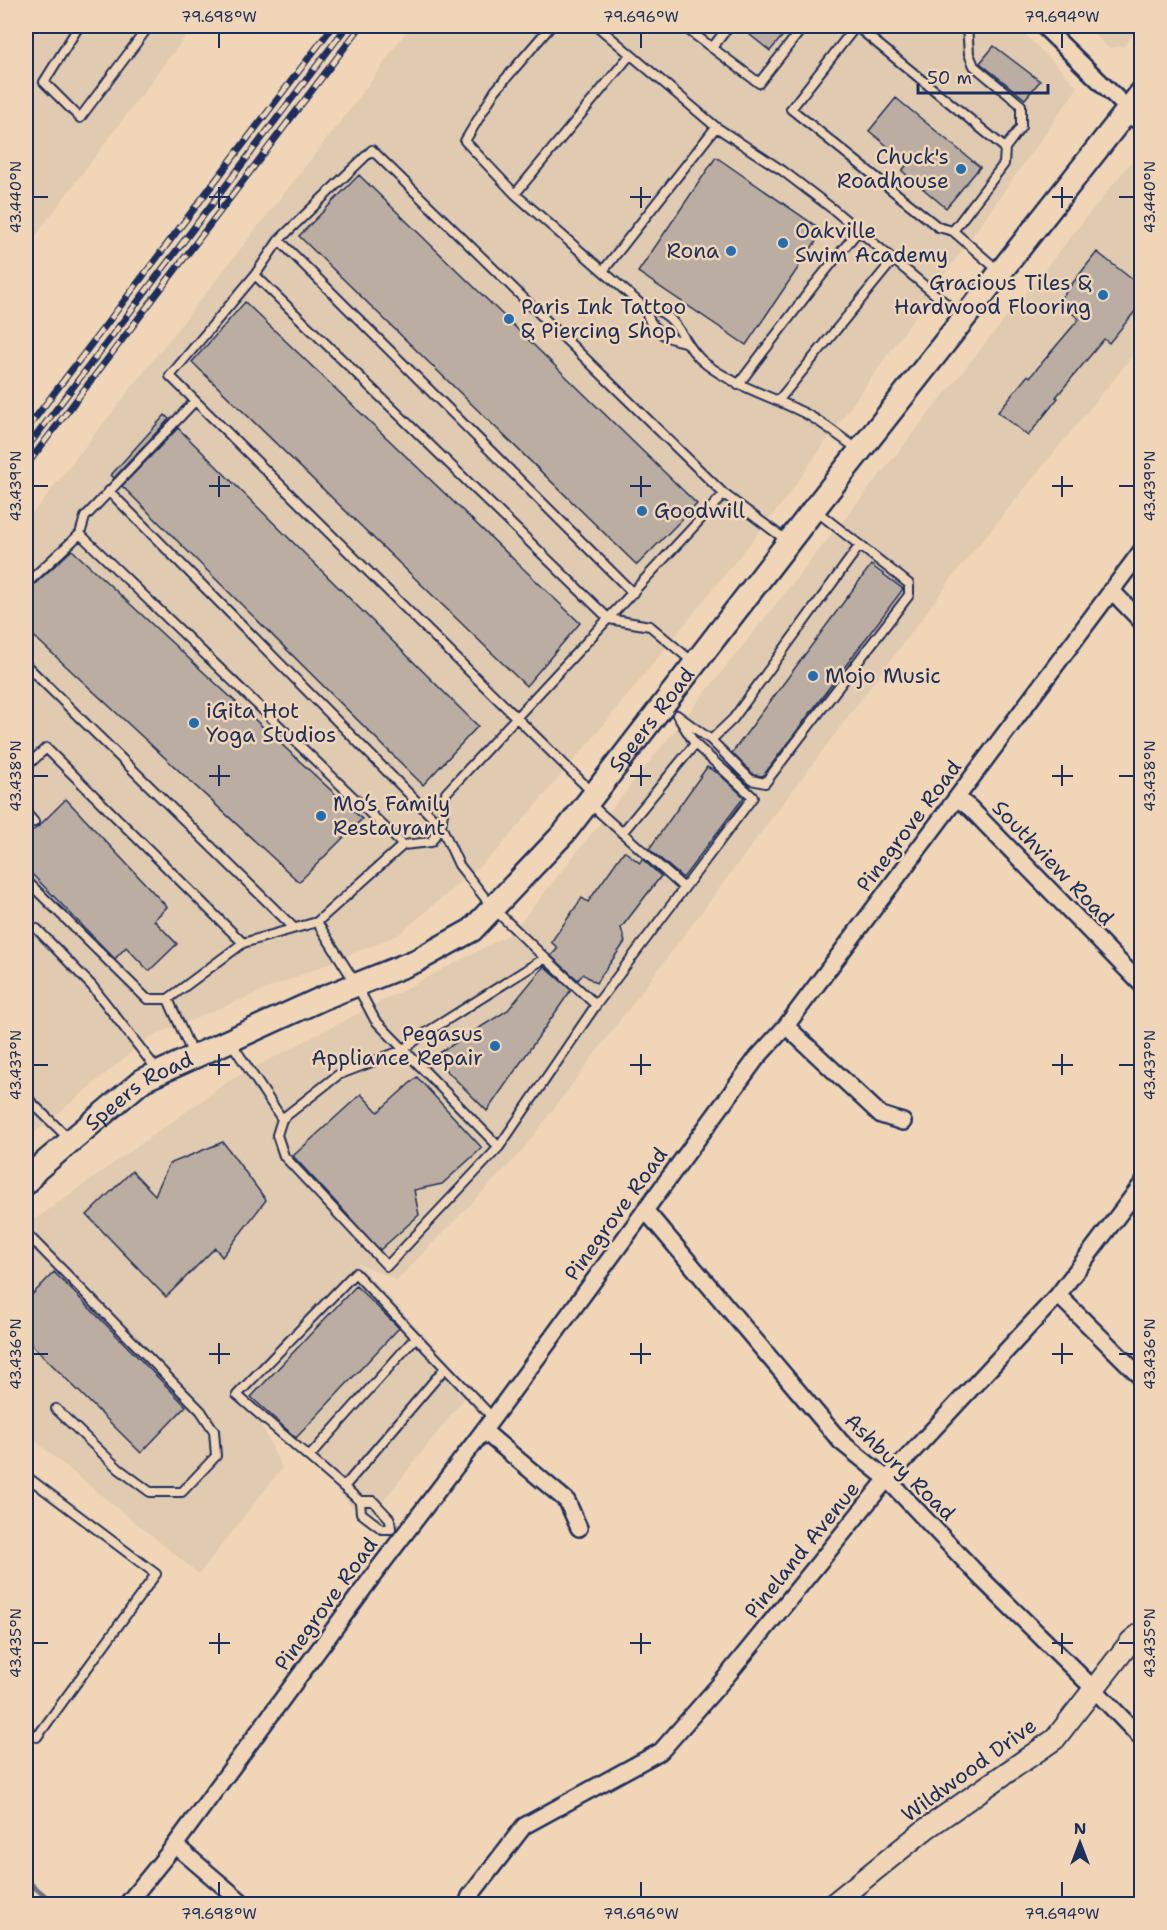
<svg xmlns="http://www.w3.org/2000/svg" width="1167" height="1930" viewBox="0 0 1167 1930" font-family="'Shantell Sans',sans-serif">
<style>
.built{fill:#e0cab0}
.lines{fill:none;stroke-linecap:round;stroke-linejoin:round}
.stream{stroke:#6f7181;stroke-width:5}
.building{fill:#bbada1;stroke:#1b2f5e;stroke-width:1.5}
.service-casing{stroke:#1b2f5e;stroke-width:12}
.minor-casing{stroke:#1b2f5e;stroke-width:20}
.tertiary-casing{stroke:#1b2f5e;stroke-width:24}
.secondary-casing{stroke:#1b2f5e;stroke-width:27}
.service{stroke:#f0d6b7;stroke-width:8}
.minor{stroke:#f0d6b7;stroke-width:15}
.tertiary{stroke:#f0d6b7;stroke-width:20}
.secondary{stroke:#f0d6b7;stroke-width:22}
.rail-casing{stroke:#1b2f5e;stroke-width:7}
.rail{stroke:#f0d6b7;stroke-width:4.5;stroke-dasharray:14;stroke-linecap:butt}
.ticks{fill:none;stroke:#1b2f5e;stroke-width:2}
.poi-dot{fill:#1f6fb2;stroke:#f0d6b7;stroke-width:2}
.labels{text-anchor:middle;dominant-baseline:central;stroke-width:5;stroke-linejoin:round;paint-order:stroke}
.poi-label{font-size:21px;fill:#1b2f5e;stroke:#f0d6b7;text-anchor:start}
.street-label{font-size:21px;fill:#1b2f5e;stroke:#f0d6b7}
.neatline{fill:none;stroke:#1b2f5e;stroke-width:2}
.ticks-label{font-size:15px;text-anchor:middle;fill:#1b2f5e}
</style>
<rect width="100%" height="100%" fill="#f0d6b7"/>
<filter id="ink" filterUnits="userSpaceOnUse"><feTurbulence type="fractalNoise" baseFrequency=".0167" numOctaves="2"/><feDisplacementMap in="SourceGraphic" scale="12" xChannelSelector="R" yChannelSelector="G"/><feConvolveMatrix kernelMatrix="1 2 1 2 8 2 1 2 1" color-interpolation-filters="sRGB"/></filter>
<g filter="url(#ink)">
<path class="built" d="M26,26H193L26,248Z
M410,26H1017L1078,87L783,502L602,727L496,852L398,935L150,1037L26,1140V522L359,98Z
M1086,26H1140L1124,46L1108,48Z
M1139,152L1142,155L1141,342L1123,368L958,570L522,1151L397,1280L357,1263L473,1387L366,1523L240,1380L282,1468L199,1574L26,1434V1232L34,1220L229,1081L512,933Z"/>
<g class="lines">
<path class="stream" d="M26,1880L55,1904"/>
</g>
<path class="building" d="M739,26H791L770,51Z
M994,46L1040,81L1025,99L980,63Z
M896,98L980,167L946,208L902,171L908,163L869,131Z
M716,157L823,231L746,345L638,272Z
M359,175L697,504L637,565L299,236Z
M1097,252L1142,287V303L1109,343L1104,339L1056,397L1058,398L1028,436L998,412L1028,375L1030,377L1079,319L1058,302Z
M245,302L580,623L526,686L192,362Z
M165,415L169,419L114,478L111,475Z
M178,428L478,726L423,785L122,486Z
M72,550L362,819L299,882L26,629V592Z
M871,565L903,589L763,776L754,775L732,753Z
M707,767L718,773L744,797L683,878L649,849Z
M66,799L167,907L154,920L177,944L149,971L126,947L115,959L26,868V835L38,827Z
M624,851L640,863L642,859L661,876L621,928L625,942L596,983L583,974L578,980L551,956L558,948L551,942L582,898L588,902Z
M544,966L571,990L487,1111L433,1057L508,1010Z
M417,1077L482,1148L442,1184L414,1190L419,1215L380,1250L293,1156L361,1094L378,1112Z
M223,1142L266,1200L222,1257L215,1248L166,1297L87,1215L132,1171L155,1195L169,1164Z
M54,1272L186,1406L141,1453L26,1339V1301Z
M356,1286L399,1328L296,1438L251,1397Z"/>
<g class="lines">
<defs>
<path id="service" d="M79,26L44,82L80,118L149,26
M551,26L495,91L465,141L515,194L645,308C650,330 664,338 685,342
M597,26L716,127L783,171L834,210L961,316
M683,26L759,83L804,26
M856,26L791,109L938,227L953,231L999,271
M856,26L1005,148L1004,164L953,231
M967,26L969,54L974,66L1021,105V127L1005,148
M712,48L729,26
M515,194L630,55
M279,240L633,593
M603,271L716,127
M255,275L279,240L372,150L724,494L786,540
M645,308C680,310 681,346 706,364C735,386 768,395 800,411C821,420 839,437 858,449
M738,385L815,284L858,231
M778,401L893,260
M109,491L441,826L446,793L724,494
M80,534L403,845L431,842L441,826
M26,584L80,534L85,517L195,401
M26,665L294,928
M677,715L711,740L751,780L765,783L909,595V584L815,510
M711,740L733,719L860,545
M26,767L46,748L243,943L168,999L193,1055
M592,792L170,376L255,275L609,619L650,626L694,663
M589,803L684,888
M26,813L34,822
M441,826L459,865L493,908L545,958
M622,833L695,744
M26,880L147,999H168
M37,929L92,986L158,1071
M243,943L317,922
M596,1005L753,797L695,744L680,720
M232,1044L282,1119L338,1075L403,1050L421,1036L545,958L596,1005L499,1147
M26,1097L69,1139
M282,1119L277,1135L284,1156L387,1266L499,1147L375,1020L356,984L317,922L403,845
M26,1233L201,1411L214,1431L216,1456L182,1492H150L119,1469L56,1409
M309,1457L415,1338
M26,1476L156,1574L37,1737L26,1728
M344,1487L445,1368
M360,1501L361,1513L382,1529H391L390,1519L373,1501H360L237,1395L355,1273L493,1418"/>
<path id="minor" d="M1043,26L1128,109
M1111,590L1142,622
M957,798L970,808L1142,985
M786,1026L881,1115L903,1122
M645,1210L841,1442L887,1479L983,1580L1094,1689L1142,1739
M1058,1295L1142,1378
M484,1431L567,1501L579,1528
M175,1845L244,1904
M127,1904L175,1845L378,1569L493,1418L756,1059L786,1026L1142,550
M467,1904L470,1896L524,1826L661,1751L726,1677L887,1479L1058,1295L1142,1184"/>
<path id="tertiary" d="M1128,109L1142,122
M833,1904L927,1828L1055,1739L1131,1641L1142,1632"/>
<g id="secondary">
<path id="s1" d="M26,1183L36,1170L143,1080L323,998L416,961L472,930L565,832L814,509L1142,92"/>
</g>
</defs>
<use href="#service" class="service-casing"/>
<use href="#minor" class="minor-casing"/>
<use href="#tertiary" class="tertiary-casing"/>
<use href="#secondary" class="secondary-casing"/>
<use href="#service" class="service"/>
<use href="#minor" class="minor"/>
<use href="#tertiary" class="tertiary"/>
<use href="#secondary" class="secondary"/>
<defs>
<path id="rail" d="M26,430L333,26
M26,449L347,26
M26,466L361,26"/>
</defs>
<use href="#rail" class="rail-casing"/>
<use href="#rail" class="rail"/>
</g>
</g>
<path class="ticks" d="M219,33V48M641,33V48M1062,33V48M219,187V208M641,187V208M1062,187V208M33,197H48M209,197H230M630,197H651M1052,197H1073M1119,197H1134M219,476V497M641,476V497M1062,476V497M33,486H48M209,486H230M630,486H651M1052,486H1073M1119,486H1134M219,765V786M641,765V786M1062,765V786M33,776H48M209,776H230M630,776H651M1052,776H1073M1119,776H1134M219,1054V1075M641,1054V1075M1062,1054V1075M33,1065H48M209,1065H230M630,1065H651M1052,1065H1073M1119,1065H1134M219,1343V1364M641,1343V1364M1062,1343V1364M33,1354H48M209,1354H230M630,1354H651M1052,1354H1073M1119,1354H1134M219,1633V1654M641,1633V1654M1062,1633V1654M33,1643H48M209,1643H230M630,1643H651M1052,1643H1073M1119,1643H1134M219,1882V1897M641,1882V1897M1062,1882V1897"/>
<g class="poi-dot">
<circle cx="961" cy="169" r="6"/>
<circle cx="783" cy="243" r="6"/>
<circle cx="731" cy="251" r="6"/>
<circle cx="1103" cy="295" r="6"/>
<circle cx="509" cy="319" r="6"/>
<circle cx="642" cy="511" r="6"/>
<circle cx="813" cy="676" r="6"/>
<circle cx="194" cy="723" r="6"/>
<circle cx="321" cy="816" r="6"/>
<circle cx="495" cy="1046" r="6"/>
</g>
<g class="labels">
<g class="poi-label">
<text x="949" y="157" text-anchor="end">Chuck's<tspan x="949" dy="24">Roadhouse</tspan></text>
<text x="795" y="231">Oakville<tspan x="795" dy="24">Swim Academy</tspan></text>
<text x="719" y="251" text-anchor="end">Rona</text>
<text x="1091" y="283" text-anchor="end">Gracious Tiles &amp;<tspan x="1091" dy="24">Hardwood Flooring</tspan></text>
<text x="521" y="307">Paris Ink Tattoo<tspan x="521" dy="24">&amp; Piercing Shop</tspan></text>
<text x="654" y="511">Goodwill</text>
<text x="825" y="676">Mojo Music</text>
<text x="206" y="711">iGita Hot<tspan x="206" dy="24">Yoga Studios</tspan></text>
<text x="333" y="804">Mo‘s Family<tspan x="333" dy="24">Restaurant</tspan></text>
<text x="483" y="1034" text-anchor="end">Pegasus<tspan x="483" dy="24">Appliance Repair</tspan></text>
</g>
<g class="street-label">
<text stroke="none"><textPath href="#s1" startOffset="795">Speers Road</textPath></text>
<text transform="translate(909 826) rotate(-53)">Pinegrove Road</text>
<text transform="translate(1053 863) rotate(46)">Southview Road</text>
<text stroke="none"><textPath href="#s1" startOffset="147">Speers Road</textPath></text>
<text transform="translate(616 1214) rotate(-54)">Pinegrove Road</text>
<text transform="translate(900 1467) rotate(44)">Ashbury Road</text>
<text transform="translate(802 1550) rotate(-51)">Pineland Avenue</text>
<text transform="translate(326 1604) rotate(-54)">Pinegrove Road</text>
<text transform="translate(969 1770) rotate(-36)">Wildwood Drive</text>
</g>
</g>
<rect width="1167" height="1930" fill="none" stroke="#f0d6b7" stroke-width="66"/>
<g transform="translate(1080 1843)" stroke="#f0d6b7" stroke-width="4.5" paint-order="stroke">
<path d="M0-4.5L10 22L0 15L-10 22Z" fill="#1b2f5e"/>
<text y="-9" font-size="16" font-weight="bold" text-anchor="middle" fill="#1b2f5e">N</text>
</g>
<path d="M918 84v9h130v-9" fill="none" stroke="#1b2f5e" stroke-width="3"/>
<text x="927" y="84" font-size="18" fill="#1b2f5e" stroke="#f0d6b7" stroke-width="4.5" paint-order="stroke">50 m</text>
<rect x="33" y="33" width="1101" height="1864" class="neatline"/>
<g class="ticks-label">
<text x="219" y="22">79.698°W</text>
<text x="641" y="22">79.696°W</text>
<text x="1062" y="22">79.694°W</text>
<text transform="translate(16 197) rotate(-90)" y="5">43.440°N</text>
<text transform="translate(1150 197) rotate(-90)" y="5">43.440°N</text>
<text transform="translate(16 486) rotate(-90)" y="5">43.439°N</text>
<text transform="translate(1150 486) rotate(-90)" y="5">43.439°N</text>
<text transform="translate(16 776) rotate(-90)" y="5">43.438°N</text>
<text transform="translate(1150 776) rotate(-90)" y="5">43.438°N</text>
<text transform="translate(16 1065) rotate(-90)" y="5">43.437°N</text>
<text transform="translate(1150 1065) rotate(-90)" y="5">43.437°N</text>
<text transform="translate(16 1354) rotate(-90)" y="5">43.436°N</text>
<text transform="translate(1150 1354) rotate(-90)" y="5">43.436°N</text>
<text transform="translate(16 1643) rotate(-90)" y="5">43.435°N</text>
<text transform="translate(1150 1643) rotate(-90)" y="5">43.435°N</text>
<text x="219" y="1919">79.698°W</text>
<text x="641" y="1919">79.696°W</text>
<text x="1062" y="1919">79.694°W</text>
</g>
</svg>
